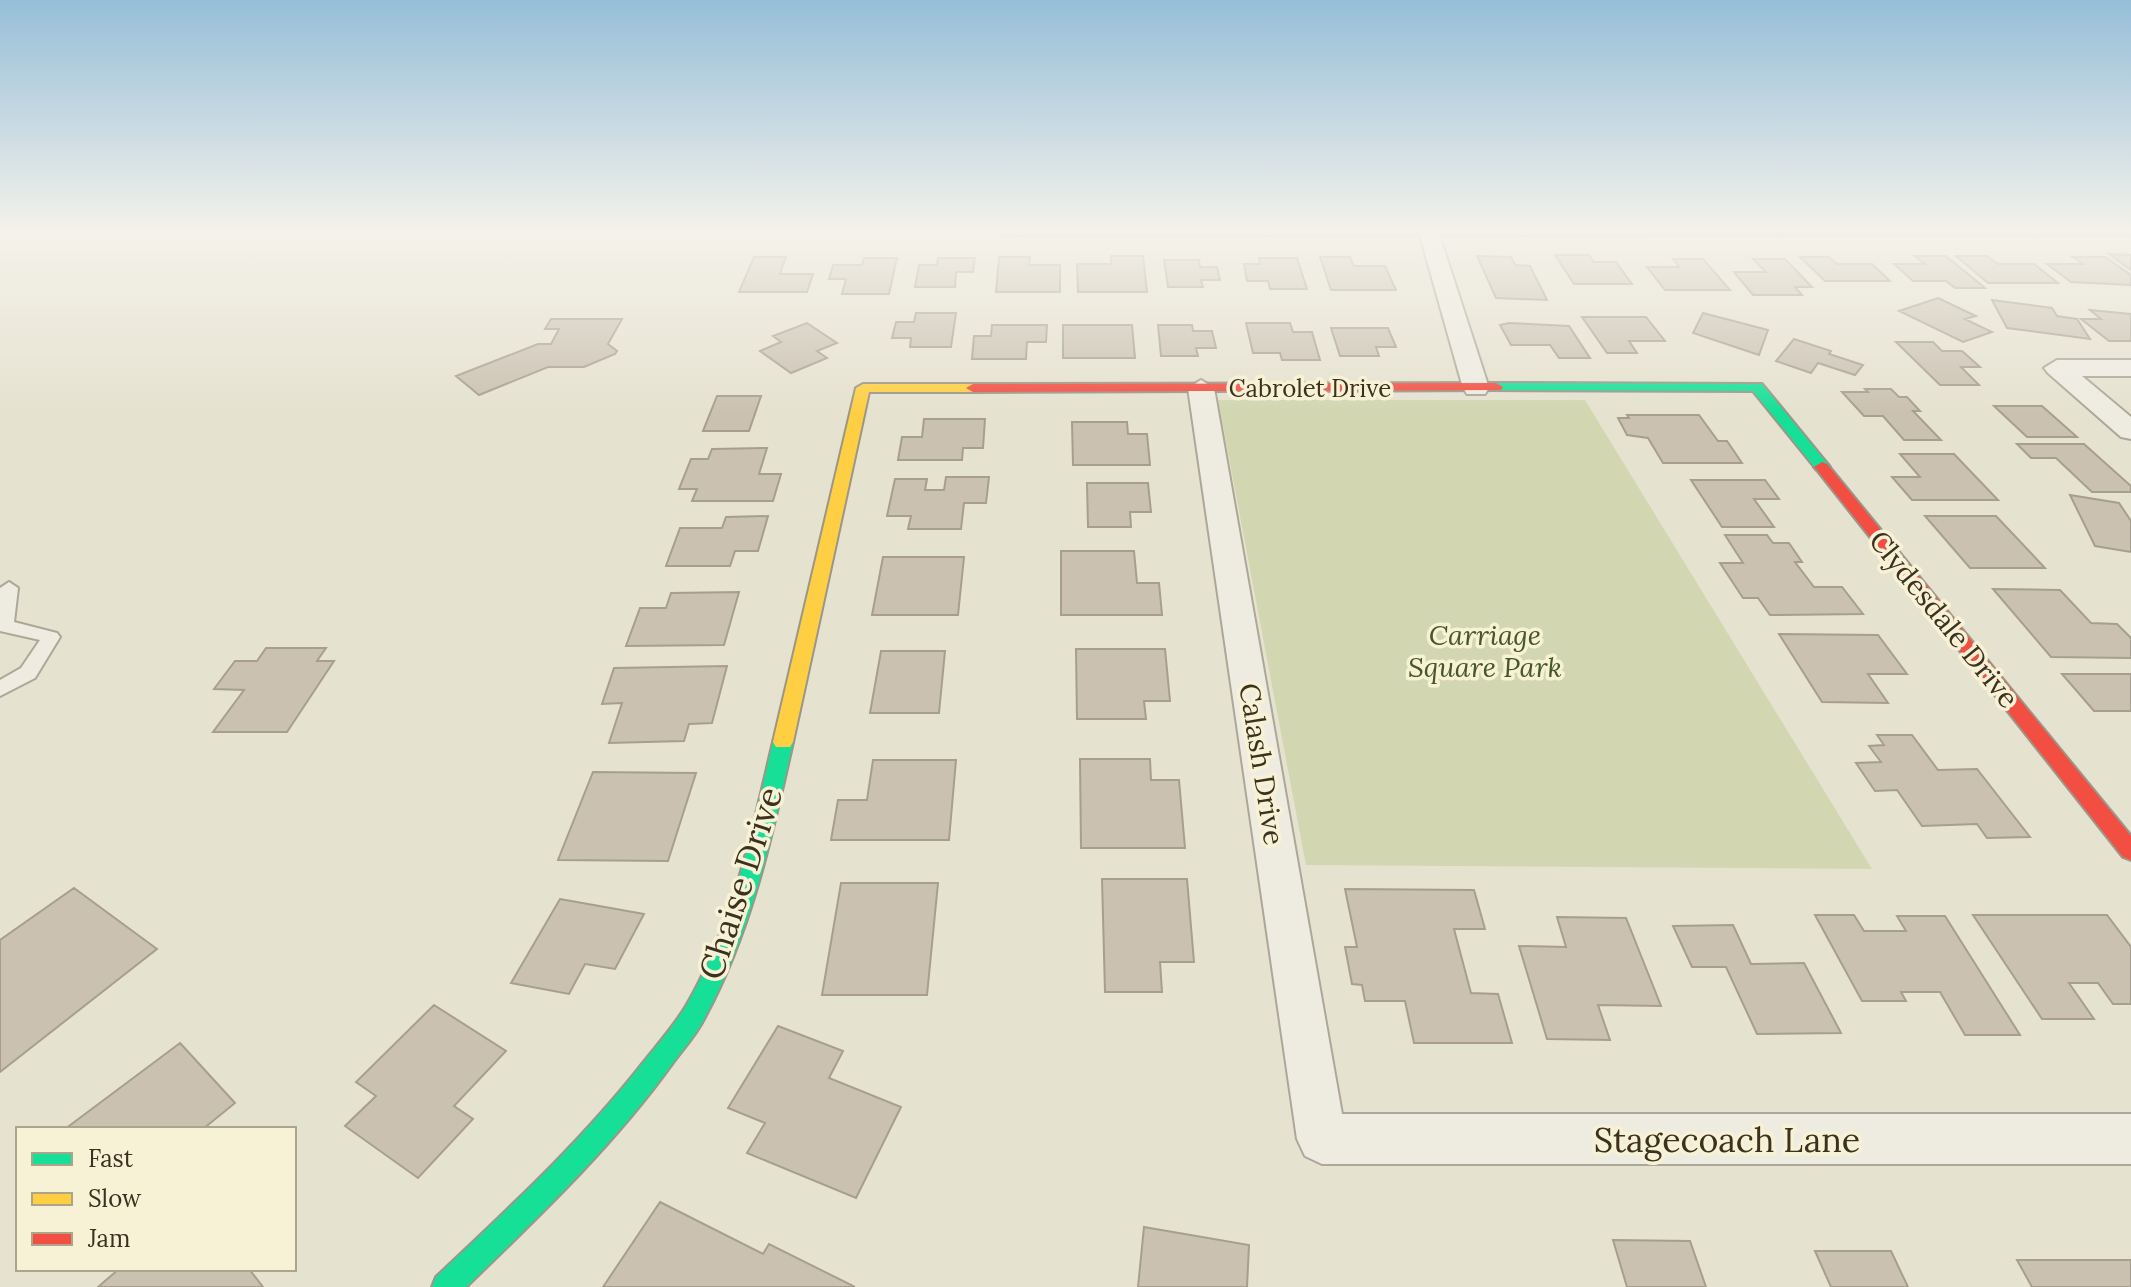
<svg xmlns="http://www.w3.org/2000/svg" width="2131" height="1287" viewBox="0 0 2131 1287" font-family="Lora,serif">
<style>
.green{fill:#d2d7b2}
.building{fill:#cac1b1;stroke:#a79e8f;stroke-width:2}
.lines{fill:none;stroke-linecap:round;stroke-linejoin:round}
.lane-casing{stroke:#aca798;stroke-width:4}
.street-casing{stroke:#aca798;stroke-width:4}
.fast-casing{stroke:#9b9688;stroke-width:4}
.slow-casing{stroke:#9b9688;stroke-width:4}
.jam-casing{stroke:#9b9688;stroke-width:4}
.lane{fill:#eeece1;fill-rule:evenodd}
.street{fill:#eeece1;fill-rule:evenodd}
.fast{fill:#16e098;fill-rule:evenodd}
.slow{fill:#ffcf43;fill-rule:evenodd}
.jam{fill:#f24e42;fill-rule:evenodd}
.labels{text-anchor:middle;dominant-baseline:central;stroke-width:7;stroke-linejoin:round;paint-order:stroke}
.far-street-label{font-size:24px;fill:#3c301f;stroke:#f7f1d6}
.street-label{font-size:28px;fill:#3c301f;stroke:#f7f1d6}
.park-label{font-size:28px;font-style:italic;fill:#465826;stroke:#f7f1d6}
.near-street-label{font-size:34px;fill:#3c301f;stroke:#f7f1d6}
</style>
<rect width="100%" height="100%" fill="#e6e2d0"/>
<path class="green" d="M1218,400H1585L1872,869L1306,865Z"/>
<path class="building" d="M2109,254L2131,255V270Z
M1555,255H1589L1594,262H1616L1632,284H1574Z
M1111,256H1143L1147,292H1078L1077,264H1111Z
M1477,256L1511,257L1515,265L1530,266L1547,300L1496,298Z
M1915,256H1946L1985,288H1955L1946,281H1913L1894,264H1925Z
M1956,256H1987L1998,264H2034L2058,283H1988Z
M754,257H786L780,274H813L807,292H739Z
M999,257H1030L1029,265H1060V292H996Z
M1320,257H1350L1354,266H1385L1396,290H1331Z
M1800,257H1829L1837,264H1872L1890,281H1825Z
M2073,257H2105L2131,275V285L2071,282L2047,264H2083Z
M864,258H897L889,294H842L846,279H829L833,265H862Z
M938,258H975L973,272H956L955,287H915L919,265H937Z
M1259,258H1297L1307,289H1270L1268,281H1247L1244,264H1260Z
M1673,259H1703L1730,290H1665L1647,267H1679Z
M1753,259H1785L1812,287H1795L1802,295H1753L1734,272H1766Z
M1164,260H1199L1200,267H1217L1220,280H1201L1203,287H1168Z
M1938,298L1976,316L1965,319L1992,332L1963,342L1899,311Z
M1992,300L2052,308L2057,316L2077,319L2090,339L2007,328Z
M2090,310L2131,314V341H2109L2081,319H2101Z
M916,313H956L951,347H910L911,338H892L896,322H914Z
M1703,313L1768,330L1759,355L1693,333Z
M1582,317H1646L1665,341H1629L1637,353H1607Z
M551,319H622L608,344L617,351L615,354L584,367H548L479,395L456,376L538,344H551L559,329H545Z
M807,323L837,343L817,351L827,358L791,373L760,351L781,342L773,336Z
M1246,323H1290L1293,332H1312L1320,360H1282L1280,353H1253Z
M1509,323L1569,326L1590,358H1559L1550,345H1511L1500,325Z
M992,325H1047L1046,342H1027L1026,359H972L974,336H991Z
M1063,325H1132L1135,358H1063Z
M1158,325H1192L1193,331H1212L1216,348H1196L1198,356H1161Z
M1331,328H1388L1396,347H1376L1379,356H1340Z
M1794,339L1831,351L1829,354L1863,365L1855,375L1818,363L1811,373L1776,361Z
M1896,342H1933L1942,351H1962L1980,367H1961L1979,385H1940Z
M1865,389H1891L1899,397H1907L1920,411H1913L1941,440H1904L1883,416H1864L1842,392H1868Z
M717,396H761L749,431H703Z
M1994,406H2042L2077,437H2027Z
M1627,415H1699L1718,441H1727L1742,463H1663L1648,438L1627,435L1618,418H1629Z
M924,419H985L983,448H963L962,460H898L902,437H922Z
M1072,422H1127L1128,434H1147L1150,465H1073Z
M2017,444H2084L2131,486V492H2092L2056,458H2031Z
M767,448L759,474H781L773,501H692L697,489H679L691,459H708L712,449Z
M1900,454H1954L1998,500H1912L1892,477H1920Z
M946,477H989L986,503H964L961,529H908L911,516H887L895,479H927L925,490H944Z
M1691,480H1765L1779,499H1754L1774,527H1722Z
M1087,483H1148L1151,512H1130L1131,527H1088Z
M2070,495L2119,503L2131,521V552L2095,546Z
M768,516L758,551H735L730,566H666L680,528H722L726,517Z
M1925,516H1996L2045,568H1970Z
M1725,535H1767L1773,543H1789L1802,562H1795L1814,587H1842L1863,614L1770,615L1758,598H1743L1720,563H1743Z
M1061,551H1134L1137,583H1159L1162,615H1061Z
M883,557H964L958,615H872Z
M1993,589L2060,590L2091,623L2117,624L2131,638V658L2051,657Z
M739,592L724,645L626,646L640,608H666L671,593Z
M1779,634L1878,635L1907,674H1868L1888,703L1822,702Z
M266,648H326L317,661H334L287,732H213L244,690L214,689L235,661H257Z
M1076,649H1165L1170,701H1144L1146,719H1077Z
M881,651H945L939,713H870Z
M727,666L712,723L689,724L684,741L609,743L622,703L602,704L614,668Z
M2062,674H2131V711H2094Z
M1877,735H1912L1938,770L1977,769L2030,837L1987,838L1977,824L1922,826L1897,790L1875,791L1856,763L1881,762L1869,746L1884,745Z
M1080,759H1150L1151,780H1179L1185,848H1081Z
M873,760H956L949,840H831L838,800H867Z
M593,772L696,773L668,861L558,860Z
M1102,879H1187L1194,962H1160L1162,992H1105Z
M841,883H938L927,995H822Z
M74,888L157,949L0,1072V940Z
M1345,889L1474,890L1485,929H1454L1471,993L1498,994L1512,1043H1414L1405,1001H1365L1362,985L1352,984L1345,947H1357Z
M560,899L644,914L615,969L585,964L569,994L511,983Z
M1815,915H1854L1864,931H1906L1897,916H1945L2020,1035H1965L1940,992H1901L1906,1001H1862Z
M1973,915H2107L2131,947V1004H2113L2098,983H2069L2094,1019H2042Z
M1557,917L1626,918L1661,1006L1598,1005L1610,1040L1547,1039L1519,946L1566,947Z
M1733,925L1751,964L1804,963L1841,1033L1757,1034L1726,967H1692L1673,926Z
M434,1005L506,1051L454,1106L473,1119L418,1178L345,1126L376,1096L356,1082Z
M778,1026L843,1051L829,1078L901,1107L856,1198L747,1153L765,1123L728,1108Z
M180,1043L235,1103L203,1129H65Z
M660,1202L763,1254L769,1244L855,1287H603Z
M1144,1227L1249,1245L1247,1287H1138Z
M1613,1240L1690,1241L1706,1287H1627Z
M1815,1251H1891L1908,1287H1831Z
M2017,1260H2131V1287H2032Z
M119,1269H249L263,1287H98Z"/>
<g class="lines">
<defs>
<path id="lane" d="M9,582L18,588L14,622L57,633L60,637L35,678L0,696V680L21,668L40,640L0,631V588Z"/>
<path id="street" d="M1419,232L1439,234L1489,388L1485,394H1467L1463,388Z
M2057,360H2131V376H2082L2131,417V439L2121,437L2048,373L2044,368Z
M1201,380L1214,388L1342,1114H2131V1164H1322L1305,1156L1297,1139L1188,388Z"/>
<path id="fast" d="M1637,232H2131V235H1643Z
M1496,383L1762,384L1830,467L1827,470H1817L1753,391L1491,390L1489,387Z
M783,735L790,737L793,742C772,837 751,933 704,1019C696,1035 683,1049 672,1064C613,1146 539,1216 466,1287H432L436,1277C508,1209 581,1142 642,1064C657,1045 674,1026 686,1006C733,926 752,831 773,742L776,737Z"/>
<path id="slow" d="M999,232H1649L1643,235H1005Z
M863,384H973L980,388L973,392H869L793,742L790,747H776L773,742L856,388Z"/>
<path id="jam" d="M1496,383L1503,387L1501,390L973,392L966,388L973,384Z
M1822,462L1827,464L2131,836V860L2123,857L1817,470L1814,467Z"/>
</defs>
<use href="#lane" class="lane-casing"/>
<use href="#street" class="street-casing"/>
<use href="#fast" class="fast-casing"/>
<use href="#slow" class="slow-casing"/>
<use href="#jam" class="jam-casing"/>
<use href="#lane" class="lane"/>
<use href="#street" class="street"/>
<use href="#fast" class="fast"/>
<use href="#slow" class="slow"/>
<use href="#jam" class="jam"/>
</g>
<linearGradient id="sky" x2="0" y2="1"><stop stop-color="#96bed9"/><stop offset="0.56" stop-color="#f4f2ea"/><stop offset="1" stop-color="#f4f2ea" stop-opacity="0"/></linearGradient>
<rect width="2131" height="412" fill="url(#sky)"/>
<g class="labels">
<g class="far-street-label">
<text x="1310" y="388">Cabrolet Drive</text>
</g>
<g class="street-label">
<text transform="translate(1944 619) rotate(51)">Clydesdale Drive</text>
<text transform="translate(1262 764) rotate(81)">Calash Drive</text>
</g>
<g class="park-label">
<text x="1485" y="635">Carriage<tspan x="1485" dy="32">Square Park</tspan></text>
</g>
<g class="near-street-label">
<text transform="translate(740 883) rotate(-72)">Chaise Drive</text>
<text x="1727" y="1139">Stagecoach Lane</text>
</g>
</g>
<rect x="16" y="1127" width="280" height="144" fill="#f7f1d6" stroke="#aca48d" stroke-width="2"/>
<rect x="32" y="1153" width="40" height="12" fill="#16e098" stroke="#aca48d" stroke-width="2"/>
<text x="88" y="1167" font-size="24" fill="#3c301f">Fast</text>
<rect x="32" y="1193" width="40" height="12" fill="#ffcf43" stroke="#aca48d" stroke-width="2"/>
<text x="88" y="1207" font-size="24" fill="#3c301f">Slow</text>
<rect x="32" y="1233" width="40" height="12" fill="#f24e42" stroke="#aca48d" stroke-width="2"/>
<text x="88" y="1247" font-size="24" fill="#3c301f">Jam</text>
</svg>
